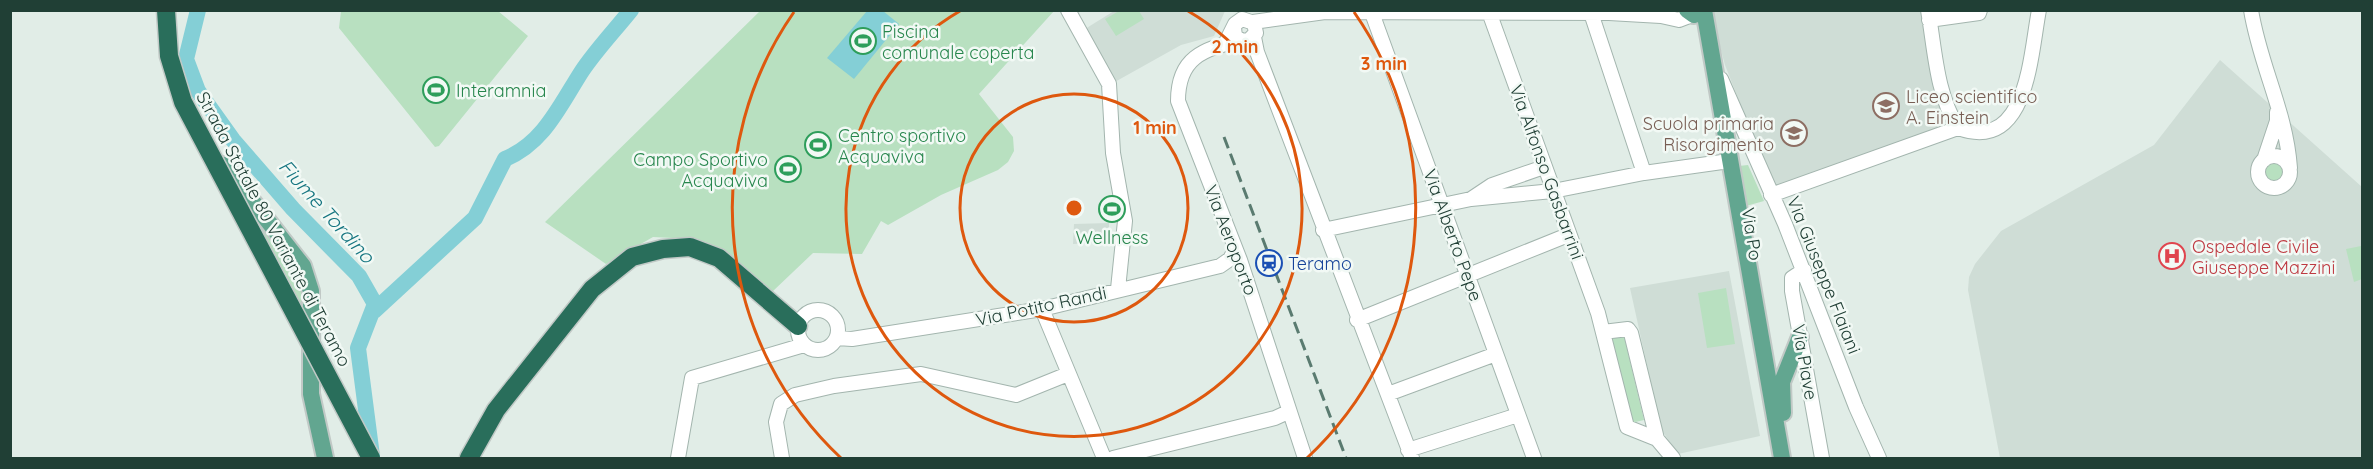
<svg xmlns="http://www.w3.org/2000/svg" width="2373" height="469" viewBox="0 0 2373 469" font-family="Quicksand,sans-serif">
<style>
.built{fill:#cfddd6}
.green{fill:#b8e0c0}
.water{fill:#84cfd6}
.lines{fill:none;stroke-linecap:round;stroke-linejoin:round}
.river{stroke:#84cfd6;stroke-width:16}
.minor-casing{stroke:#a3b5ae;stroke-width:16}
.major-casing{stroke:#c1c9c6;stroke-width:20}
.highway-casing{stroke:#c1c9c6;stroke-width:21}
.minor{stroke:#fff;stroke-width:14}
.major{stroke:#62a690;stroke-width:16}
.highway{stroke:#296e5b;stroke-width:18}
.rail{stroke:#5a7b70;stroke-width:3;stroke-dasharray:12 6;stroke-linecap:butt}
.highway-bridge-casing{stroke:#c1c9c6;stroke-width:21;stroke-linecap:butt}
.highway-bridge{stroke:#296e5b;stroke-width:18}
.ring{fill:none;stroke:#de580e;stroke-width:3}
.labels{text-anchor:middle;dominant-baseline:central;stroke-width:5;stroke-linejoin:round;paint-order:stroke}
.leisure-label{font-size:18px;fill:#27864d;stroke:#f2f9f5;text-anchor:start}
.education-label{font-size:18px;fill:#785e54;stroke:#f2f9f5;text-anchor:start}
.street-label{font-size:18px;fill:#203f35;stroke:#f2f9f5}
.health-label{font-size:18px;fill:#be3a42;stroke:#f2f9f5;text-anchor:start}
.transit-label{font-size:18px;fill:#164399;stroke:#f2f9f5;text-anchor:start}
.water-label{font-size:20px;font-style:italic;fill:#157580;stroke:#f2f9f5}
.centre{fill:#de580e;stroke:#f2f9f5;stroke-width:3}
.ring-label{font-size:18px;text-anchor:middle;font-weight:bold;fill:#de580e;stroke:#f2f9f5;stroke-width:5;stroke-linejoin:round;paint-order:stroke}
</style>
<rect width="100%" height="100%" fill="#e1ede7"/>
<path class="built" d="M1114,11H1225L1214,36L1181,45L1113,83L1085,29Z
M1710,11H1922L1951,126L1773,188L1725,65Z
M2220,60L2362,187V458H2000L1968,290L1969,277L1975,264L2001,231L2154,145Z
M1109,223V242L1073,244L1074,224Z
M1729,271L1760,436L1678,454L1661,429L1630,288Z"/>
<path class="green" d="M498,11L528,36L439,146L435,147L339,28L341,11Z
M760,11H1054L979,94L1013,137L1014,151L1008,162L998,170L941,195L888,225L881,221L862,254L813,253L772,292L722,250L692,239L653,237L606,264L545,222Z
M1119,11H1139L1144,19L1116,36L1105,19Z
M2265 172a10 10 0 1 1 20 0a10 10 0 1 1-20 0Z
M1748,165L1764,201L1746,206L1739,166Z
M243,202L299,265L307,319Z
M2361,246L2362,279L2354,282L2346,249Z
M1726,288L1735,344L1707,348L1698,293Z
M1624,336L1644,420L1631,423L1611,339Z"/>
<path class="water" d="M867,11H883L899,24L854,79L827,58Z"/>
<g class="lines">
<path class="river" d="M198,10L186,59L198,91L233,140L293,209L359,276L375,304L358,348L372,456
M374,311L475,218L505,159C544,143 560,105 582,71C596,50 615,30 631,10"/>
<defs>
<path id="minor" d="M1068,10L1109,84L1113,153L1125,221L1118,289
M1928,10C1935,50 1936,93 1958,128
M2251,10C2260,66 2286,111 2290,168
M1489,12L1598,313L1627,427L1657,439L1673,458
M1372,13L1534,458
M1591,13L1644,173
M1929,20L1979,13L1980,10
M1253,22L1325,12L1609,13L1661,16L1679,20L1692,15
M1254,37L1257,52L1412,458
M1239,40C1203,50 1178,57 1178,101L1240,260L1305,458
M1225,44L1235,24L1242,19L1254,23L1256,33L1249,40L1241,41L1235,36L1234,28
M1721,79L1785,224L1856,407L1879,458
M1958,128C2028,153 2030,56 2039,10
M2258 172a16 16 0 1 1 32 0a16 16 0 1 1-32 0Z
M2264,160L2277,121V112
M1771,195L1958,128
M1471,199L1492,185L1544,167
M1323,230L1471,199L1553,191L1644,173L1722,162
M1804,270L1792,278V291L1822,458
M1042,309L1104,458
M798 330a20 20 0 1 1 40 0a20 20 0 1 1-40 0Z
M1357,320L1568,235
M1603,332L1628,329L1631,333L1657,439
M837,338L852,339L1042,309L1220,266L1230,259L1235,250
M1388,394L1496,354
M1408,450L1518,415
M678,458L692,378L804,345
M782,458L776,422L781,404L795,395L834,386L921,374L1016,395L1068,374
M1113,458L1275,418L1288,412"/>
<path id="major" d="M1687,10L1694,15
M1704,10L1782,458
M224,165L303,266L311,291V394L325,458
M1783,413L1782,382L1800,337"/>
<path id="highway" d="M469,458L496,410L592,289L632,257L663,249L690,247L719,258L798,326"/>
</defs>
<use href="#minor" class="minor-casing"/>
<use href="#major" class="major-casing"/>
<use href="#highway" class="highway-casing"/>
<use href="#minor" class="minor"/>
<use href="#major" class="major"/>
<use href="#highway" class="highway"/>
<path class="rail" d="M1224,137L1346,458"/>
<defs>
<path id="highway-bridge" d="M166,10L169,56L183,102L371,458"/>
</defs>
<use href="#highway-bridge" class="highway-bridge-casing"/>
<use href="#highway-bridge" class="highway-bridge"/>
</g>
<g class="ring">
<circle cx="1074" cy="208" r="114"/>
<path d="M1188 11A228 228 0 1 1 960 11"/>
<path d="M841 458A342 342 0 0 1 794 12M1354 12A342 342 0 0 1 1307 458"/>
</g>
<defs>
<symbol id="stadium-ring" viewBox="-11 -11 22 22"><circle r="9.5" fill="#f2f9f5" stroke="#2e9e5b" stroke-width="1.5"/><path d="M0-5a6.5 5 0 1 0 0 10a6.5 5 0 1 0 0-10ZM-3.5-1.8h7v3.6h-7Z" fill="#2e9e5b"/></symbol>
<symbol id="school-ring" viewBox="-11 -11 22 22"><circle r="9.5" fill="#f2f9f5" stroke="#8d6e63" stroke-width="1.5"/><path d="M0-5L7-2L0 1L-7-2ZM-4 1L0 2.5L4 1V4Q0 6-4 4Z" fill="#8d6e63"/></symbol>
<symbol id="hospital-ring" viewBox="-11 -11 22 22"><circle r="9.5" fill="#f2f9f5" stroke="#e0444e" stroke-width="1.5"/><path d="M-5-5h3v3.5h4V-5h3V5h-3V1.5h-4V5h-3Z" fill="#e0444e"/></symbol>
<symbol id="station-ring" viewBox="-11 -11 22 22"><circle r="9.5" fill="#f2f9f5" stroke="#1a4fb4" stroke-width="1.5"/><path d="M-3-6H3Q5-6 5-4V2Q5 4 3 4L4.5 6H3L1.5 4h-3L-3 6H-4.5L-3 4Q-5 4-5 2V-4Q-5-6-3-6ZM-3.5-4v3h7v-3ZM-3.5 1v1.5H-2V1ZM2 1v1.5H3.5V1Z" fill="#1a4fb4"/></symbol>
</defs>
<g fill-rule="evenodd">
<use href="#stadium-ring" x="848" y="26" width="30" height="30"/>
<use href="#stadium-ring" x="421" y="75" width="30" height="30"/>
<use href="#school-ring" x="1871" y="91" width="30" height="30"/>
<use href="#school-ring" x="1779" y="118" width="30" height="30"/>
<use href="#stadium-ring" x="803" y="130" width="30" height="30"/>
<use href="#stadium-ring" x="773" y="154" width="30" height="30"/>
<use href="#stadium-ring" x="1097" y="194" width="30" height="30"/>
<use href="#hospital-ring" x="2157" y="241" width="30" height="30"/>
<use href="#station-ring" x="1254" y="248" width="30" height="30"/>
</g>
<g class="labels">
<g class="leisure-label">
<text x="882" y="31">Piscina<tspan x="882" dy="21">comunale coperta</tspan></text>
<text x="456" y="90">Interamnia</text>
<text x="838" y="135">Centro sportivo<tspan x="838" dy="21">Acquaviva</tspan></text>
<text x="768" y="159" text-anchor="end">Campo Sportivo<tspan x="768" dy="21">Acquaviva</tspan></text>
<text x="1112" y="237" text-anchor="middle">Wellness</text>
</g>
<g class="education-label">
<text x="1906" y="96">Liceo scientifico<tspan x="1906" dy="21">A. Einstein</tspan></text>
<text x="1774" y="123" text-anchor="end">Scuola primaria<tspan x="1774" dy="21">Risorgimento</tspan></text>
</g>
<g class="street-label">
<text transform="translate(1547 172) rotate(70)">Via Alfonso Gasbarrini</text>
<text transform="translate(274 229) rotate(62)">Strada Statale 80 Variante di Teramo</text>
<text transform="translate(1752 234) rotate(81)">Via Po</text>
<text transform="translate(1453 235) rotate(70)">Via Alberto Pepe</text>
<text transform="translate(1231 240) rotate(69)">Via Aeroporto</text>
<text transform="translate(1824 275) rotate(68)">Via Giuseppe Flaiani</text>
<text transform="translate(1041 306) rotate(-12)">Via Potito Randi</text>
<text transform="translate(1805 362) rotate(80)">Via Piave</text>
</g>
<g class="health-label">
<text x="2192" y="246">Ospedale Civile<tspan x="2192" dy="21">Giuseppe Mazzini</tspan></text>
</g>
<g class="transit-label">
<text x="1288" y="263">Teramo</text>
</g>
<g class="water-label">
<text transform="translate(327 211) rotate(48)">Fiume Tordino</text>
</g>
</g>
<circle cx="1074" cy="208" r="9" class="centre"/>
<g class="ring-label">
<text x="1235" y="53">2 min</text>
<text x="1384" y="70">3 min</text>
<text x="1155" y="134">1 min</text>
</g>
<rect width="2373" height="469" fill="none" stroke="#203f35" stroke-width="24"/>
</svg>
